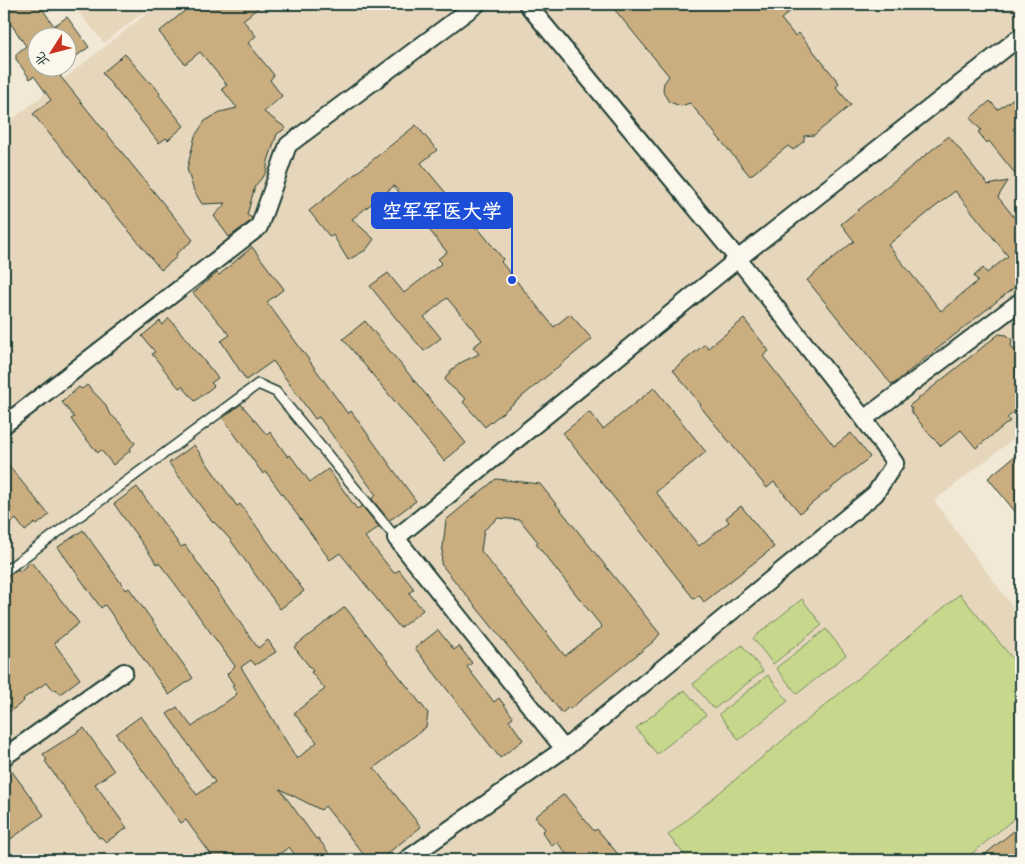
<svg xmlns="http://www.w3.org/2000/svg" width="1025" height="864" viewBox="0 0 1025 864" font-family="Itim,'LXGW WenKai TC',sans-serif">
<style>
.built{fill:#e6d7bc}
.green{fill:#c7d88c;stroke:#738a60}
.building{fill:#cbae80;stroke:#1f3d34;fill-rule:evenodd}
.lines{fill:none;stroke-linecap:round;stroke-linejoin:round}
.lane-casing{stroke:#1f3d34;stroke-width:12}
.street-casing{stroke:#1f3d34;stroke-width:20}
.lane{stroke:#fbf7ec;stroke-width:9}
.street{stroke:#fbf7ec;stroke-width:16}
.leader{fill:none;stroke:#1d4ed8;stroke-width:2}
.callout-dot{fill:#1d4ed8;stroke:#fbf7ec;stroke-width:2}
.callout{fill:#1d4ed8;stroke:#1d4ed8;stroke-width:2}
.callout-label{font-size:20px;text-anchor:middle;font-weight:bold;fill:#fff}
</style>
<rect width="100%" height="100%" fill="#f1e8d6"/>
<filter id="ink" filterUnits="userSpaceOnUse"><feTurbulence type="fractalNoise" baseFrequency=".02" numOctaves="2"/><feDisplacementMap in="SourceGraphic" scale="10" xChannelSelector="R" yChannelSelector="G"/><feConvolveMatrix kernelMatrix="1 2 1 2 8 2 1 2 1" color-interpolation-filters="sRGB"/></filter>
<g filter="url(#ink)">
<path class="built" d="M72,4H154L104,43Z
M159,4H1021V433L934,501L1021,618V853L1013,860H4V126Z"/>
<path class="green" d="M960,594L1021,669V813L964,860H689L668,835Z
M802,599L822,625L773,664L753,638Z
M826,629L846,655L797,694L776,668Z
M742,645L763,671L714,709L693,684Z
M768,675L788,701L739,740L719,714Z
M685,690L706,715L657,754L636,728Z"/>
<path class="building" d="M4,4H39L54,26L67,17L89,47L68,62V38H38V68H56L62,75L60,76L193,240L176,254L177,257L161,270L33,114L51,100L34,76L30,79L16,59V54L26,46L11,24L4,30Z
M193,4H263L243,20L256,36L248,43L274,75L270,80L282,96L264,112L286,128L277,134L268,161L266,173L255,186L247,215L252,218L251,221L229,237L214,216L226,203L202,204L194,191L187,169L195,136L205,121L220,112L237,108L222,89L227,85L200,52L185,64L159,32Z
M610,4H799L781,19L795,36L799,33L839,83L836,87L851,105L814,135L804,136V141L793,150L788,146L750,176L690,103L681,106L669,102L664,94L663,89L664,83L669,76Z
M125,54L150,83L151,82L160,93L159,95L184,126L168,140L166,138L159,143L102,73Z
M1021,93V122L1013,129L1021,139V181L989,141L987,143L978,132L981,130L970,118L990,101L997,109L1000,108Z
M416,125L437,150L421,163L475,228L477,227L503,259L501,262L554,327L570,314L592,339L485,427L463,402L466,399L447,383L445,379L451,370L462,362L479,354L473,347L482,340L447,298L424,317L441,338L424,351L399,322L370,286L388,273L404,293L442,263L438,259L447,252L394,186L352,219L374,239L366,250L348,260L333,235L330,237L309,211Z
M949,136L988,185L1008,181L998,197L1021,226V282L892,385L807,280L854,241L841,224ZM955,191L1008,256L987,273L983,268L974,276L978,281L941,311L888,245Z
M252,247L284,289L267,302L348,414L351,411L416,501L393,518L389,520L372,499L376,495L319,417L315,419L273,361L246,380L221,341L230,335L193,293L217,273L219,275Z
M169,318L218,378L211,383L214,386L195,401L182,386L179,388L174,382L152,354L155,352L142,336L160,321L163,325Z
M744,319L769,351L763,356L834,446L851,433L870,457L800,513L774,482L767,488L700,406L701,405L673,370L705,344L708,348Z
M365,321L466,443L444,461L343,339Z
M999,334L1007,335L1012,340L1011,346L1021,358V406L1007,418L1010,421L976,448L961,430L941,446L929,434L910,410L912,409L909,406Z
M87,385L105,404L109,413L119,422L135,443L130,449L131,450L113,465L101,450L98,453L81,433L71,419L74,417L62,402L79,387L82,389Z
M654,388L706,452L656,492L699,546L729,522L726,518L741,506L774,547L704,602L699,595L694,599L563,433L589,412L603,429Z
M241,404L267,435L270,432L288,457L290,455L310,482L328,469L357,509L362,506L379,527L365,537L394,573L399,570L414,589L409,593L423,610L400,628L340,553L330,560L266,472L263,474L223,418Z
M194,445L237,506L240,504L304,591L280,609L229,538L214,522L213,523L169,463Z
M1021,451V519L988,478Z
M4,460L49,515L37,525L35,523L25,531L16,519L4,529Z
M496,479L540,484L660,634L654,641L570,709L569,707L562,713L441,564L446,520ZM498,518L520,520L538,542L536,544L602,627L565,656L481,551L484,530Z
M137,487L181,547L185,545L258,648L268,640L276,652L255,665L251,660L241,667L297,759L317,742L294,713L325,689L311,672L313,671L294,647L345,607L428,713L426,727L374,768L421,827L379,860H368L325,806L321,810L280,789L316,839L318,838L334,860H299L289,847L271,860H215L186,820L181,823L116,734L141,716L197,795L215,782L167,714L177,707L192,727L237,694L232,686L234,685L227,674L235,666L173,581L159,563L157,564L114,504Z
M83,530L126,590L129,588L193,678L169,695L105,605L101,608L58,547Z
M31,562L79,623L54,643L80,679L60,694L56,689L54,691L47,682L23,699L24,701L4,716V578L18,569L20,571Z
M438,630L454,650L459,646L472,663L467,667L494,702L499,698L513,717L509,720L523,740L500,758L415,648Z
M84,728L114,771L95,784L127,828L106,842L101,837L99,838L75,804L45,761L47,760L43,754Z
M11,770L44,815L8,841L4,834V775Z
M564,794L594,831L597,829L623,860H571L557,842L552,846L542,832L545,829L535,817Z
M1021,825V860H978L1010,834Z"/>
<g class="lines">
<defs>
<path id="lane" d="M4,572L258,384L276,392L396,538"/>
<path id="street" d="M527,4L738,259L864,419
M4,425L259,227L288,145L477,4
M564,749L396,538L739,258L1021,36
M4,757L124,672
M406,860L564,749L875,494L895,463L864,419L1021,301"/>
</defs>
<use href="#lane" class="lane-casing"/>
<use href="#street" class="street-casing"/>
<use href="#lane" class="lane"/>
<use href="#street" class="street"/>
</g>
</g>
<path class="leader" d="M512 280L512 211"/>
<circle class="callout-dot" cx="512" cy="280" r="5"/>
<rect class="callout" x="372" y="193" width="140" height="35" rx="5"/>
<g class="callout-label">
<text x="442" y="218">空军军医大学</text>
</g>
<rect width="1025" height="864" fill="none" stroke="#fbf7ec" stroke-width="20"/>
<rect x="10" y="10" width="1005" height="844" fill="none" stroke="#1f3d34" stroke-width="2" filter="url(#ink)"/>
<g transform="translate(52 52) rotate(234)"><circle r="24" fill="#fbf7ec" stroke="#a3ada2"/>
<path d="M0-4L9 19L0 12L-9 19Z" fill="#c8321e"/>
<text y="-8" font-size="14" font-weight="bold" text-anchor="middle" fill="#1f3d34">北</text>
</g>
</svg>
